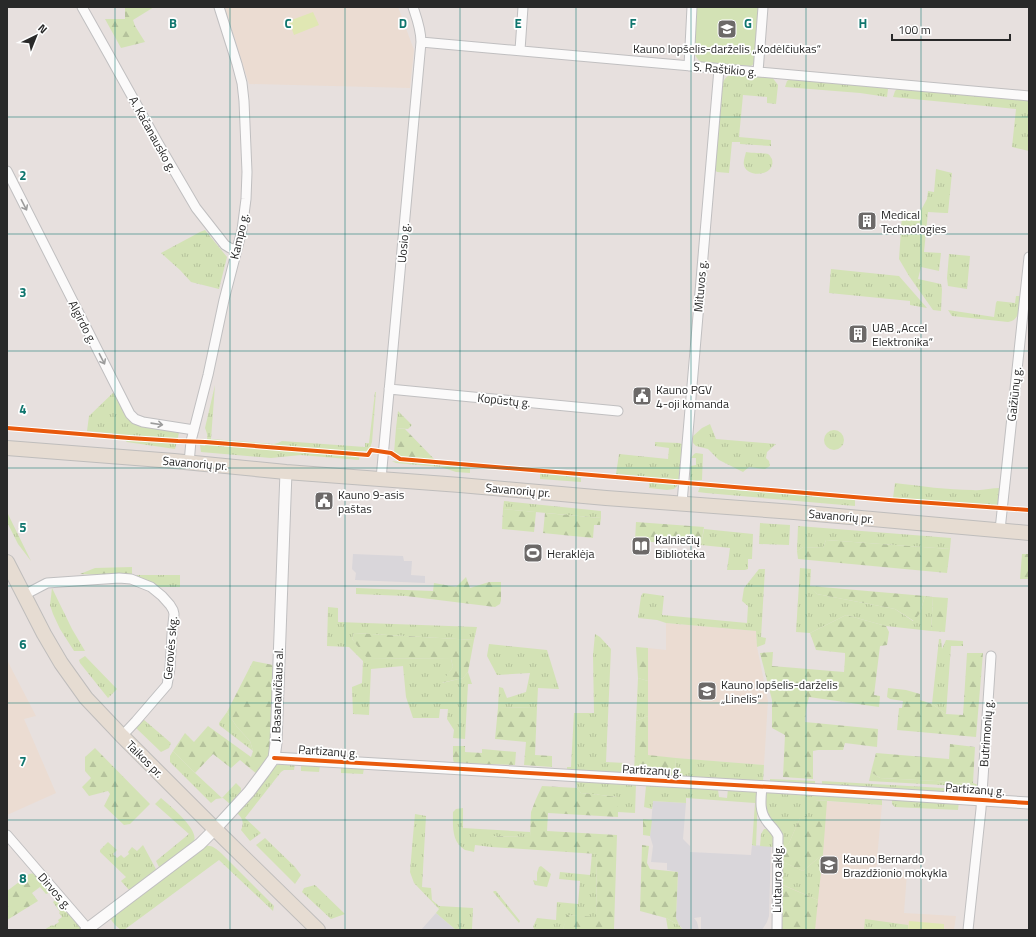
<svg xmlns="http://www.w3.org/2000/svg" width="1036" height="937" viewBox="0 0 1036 937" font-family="'Titillium Web',sans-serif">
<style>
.industrial{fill:#d9d6da}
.education{fill:#ebdcd2}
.grass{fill:url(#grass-tufts)}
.forest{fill:url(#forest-firs)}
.park{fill:#d3e2b5}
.pitch{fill:#e0e7b3}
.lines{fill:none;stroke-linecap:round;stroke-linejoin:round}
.minor-casing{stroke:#c0bfc0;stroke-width:11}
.tertiary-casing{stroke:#c0bfc0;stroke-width:13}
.primary-casing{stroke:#bfbdbc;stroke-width:16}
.minor{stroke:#fbfafa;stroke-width:9}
.tertiary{stroke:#fbfafa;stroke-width:11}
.primary{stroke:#e6dcd2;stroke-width:14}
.cycleway-casing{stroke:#fff;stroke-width:6}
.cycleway{stroke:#e8590c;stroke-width:4}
.oneway{stroke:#9c9c9c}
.grid{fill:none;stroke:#0f766e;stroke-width:1;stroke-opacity:0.55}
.labels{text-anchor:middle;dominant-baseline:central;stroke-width:3.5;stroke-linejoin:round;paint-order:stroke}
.poi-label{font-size:12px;fill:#292929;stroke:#fff;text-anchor:start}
.street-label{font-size:12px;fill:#292929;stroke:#fff}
.grid-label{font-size:13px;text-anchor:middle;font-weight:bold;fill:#0f766e;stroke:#fff;stroke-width:3.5;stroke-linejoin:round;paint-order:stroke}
</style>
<defs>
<pattern id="grass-tufts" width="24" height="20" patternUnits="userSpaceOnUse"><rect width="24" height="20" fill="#d3e2b5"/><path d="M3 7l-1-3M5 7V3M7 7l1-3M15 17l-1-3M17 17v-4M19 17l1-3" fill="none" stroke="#b5c29c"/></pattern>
<pattern id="forest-firs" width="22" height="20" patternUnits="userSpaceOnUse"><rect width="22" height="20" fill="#d3e2b5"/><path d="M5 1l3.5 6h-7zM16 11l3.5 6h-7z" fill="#b5c29c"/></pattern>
</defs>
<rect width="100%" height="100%" fill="#e7e0de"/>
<path class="industrial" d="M353,554L403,556L404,561H412L411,575L425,576V583L355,580L356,573L352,569Z
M653,801L686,803L683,839L690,846V852L751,855L752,845L771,846L769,916L767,922L762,930H701V917L694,918L697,922L699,930H683L681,927L677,922L676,918L678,872L667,870V863L651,862L653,846L650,836Z
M436,913L456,930H421Z"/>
<path class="education" d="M225,7H398L414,50L410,88L249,84Z
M666,623L756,631L757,647L768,701L764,765L648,756V648L666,650Z
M7,660L36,716L24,719L56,793L7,815Z
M781,798L882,805L876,869L907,873L904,913L956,916L954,930H780Z"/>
<path class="grass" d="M734,74L772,77L778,85L776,104L767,103V97L743,95L739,137L771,140V146L740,144V142H732L729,173L717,172L715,170L722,84C725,78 727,75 734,74Z
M790,79L885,87L888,89L887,97L860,93L785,87L787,81Z
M898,88L1029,100V151L1012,147L1016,109L893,97L895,91Z
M746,152C750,153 765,153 768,154C770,155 771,158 772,159C776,177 746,178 744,165C743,162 745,156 746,152Z
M936,169L952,173L948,213H945L928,212L924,252L941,253L939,271L921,267L918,279L941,284L942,289L941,311L933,310L909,276L899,259L902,215C908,210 913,211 920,212L927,199L928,191L934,192Z
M205,230L227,257L219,289L191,282L180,270L161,253L200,232Z
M949,254L970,256L967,289L948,286L947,278Z
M831,269L899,276L927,308L910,305V301L829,293Z
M1016,296H1020C1019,306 1021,320 1008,322L952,316L948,310L994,317L996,303L997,301L1015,303Z
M215,385L211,439L274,444L278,443L282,441L365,447V443H369L375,392H376L372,442L370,448L368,451H360L359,460L301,455L271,458L201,452L200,445L205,446C208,439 208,435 205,428Z
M115,391L135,423L179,433L175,449L127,442L117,434L87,431L89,416Z
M398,411L412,425L408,429L396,428Z
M710,424L716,439L776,444L767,452L766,458L769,461L770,466L765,469L749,467L743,472L719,460L708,449L696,446L693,443L692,437L702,428Z
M824 440a10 10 0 1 1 20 0a10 10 0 1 1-20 0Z
M655,442L679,443L682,444L678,485L674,489L667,490L649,488L650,477L616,474L619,454L668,459L669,448L655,446Z
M696,453L703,454L702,480L690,481L691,466L696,465V458H691L694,454Z
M392,461L470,468V473L456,472L441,467L396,463Z
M540,473L581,478V482L540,479Z
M895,483C921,486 947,490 973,490C982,491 991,488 1000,488L998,506L893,498Z
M700,487L855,499V506L706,493L698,492Z
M504,501L601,511V518L503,509Z
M7,512L31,561L18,544L7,522Z
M760,523L790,525L789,545L759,544Z
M798,526L951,538L950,549L826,540L823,548L803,547L797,551Z
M704,529L753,534L752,559H748V569L745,570H727L730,548L701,545Z
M800,568L811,569L810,586L817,594L895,609L913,621L920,613L925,596L933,597L931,631L886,626L846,615L810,633L796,632Z
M759,569H765L761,637L766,638L765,644L757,647L756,631L666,623L657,620L638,618L641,596L643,593L664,596L662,615L747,623L748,606L742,601L744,588Z
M136,575H180V587H160Z
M52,588L72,629L85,651H74L60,629L53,614L50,605Z
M356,588L406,590V596L356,594Z
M328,607L338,608V622L477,627L474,640L354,633L352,639L368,658L451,659L453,667L442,683L463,678L468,672L472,684H468L465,739L453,738L454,730L447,719L448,709H440L439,718H413L406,697L403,666L371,669L369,715L353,714L352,687L362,683L363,661L349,647L327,646Z
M595,634L600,637L611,649L606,762L625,763V772L624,773L567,770V767H571L574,713H594L593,655Z
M939,639H941L942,649L946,640L963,641V646H951L946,714L932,704Z
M489,644L547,650L559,689L538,688L537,707L498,708L499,687L503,688L507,698L526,692L530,673L497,675L487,656Z
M85,656L117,689L108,698L80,663L79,660Z
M638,678L648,681V716L636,721Z
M227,712L237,727L250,741L253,751L219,725V723Z
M143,719L171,743L169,748L161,752L136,728L138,722Z
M173,751L195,773L222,798L236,783L241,788V791L230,804L223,798L216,799L211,803L170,762V756Z
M676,758L764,765L763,782L675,777Z
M283,763L295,764L294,770H284L281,772L245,818L261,833L250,841L241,830C244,823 243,819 238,814V813L274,767L279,764Z
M301,764L320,766L319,772L301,771Z
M341,767L364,768L363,774L341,773Z
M871,772L880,778L973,783L978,785L977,787L970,785L960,786L869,781Z
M770,779L815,781V785L770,782Z
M576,780L636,784L635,813L618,812V797L592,794L581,793L577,788Z
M822,781L960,789L969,788L976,790L973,793L968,794L822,785Z
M647,783L716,788L718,790L719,797L727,798L728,789L757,791L758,793L756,846L752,845L755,803L686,798V803L653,801L652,809L644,807L646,786Z
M766,792L882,798V805L815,800L814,819L811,820L800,818L789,843L781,849L764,813Z
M161,798C170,806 199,829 194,841C191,848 167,864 160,869L156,861L189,834L155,804Z
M894,798L959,802L958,810L895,807C891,804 891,801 894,798Z
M463,808V828L530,832V837L491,836V847L475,845L474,852C472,851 468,851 465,850C451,842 453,825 453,812L456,809Z
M415,814L426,816L422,887L431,888L432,900L439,906L473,908L472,929L489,930H456L436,913L439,909L414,883L410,872L413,836Z
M764,829C776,828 774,838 775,847L760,846L761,834Z
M265,838L295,867L301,875L295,884L256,845Z
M108,842L117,850L113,854L117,858L121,855L124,858L129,854L128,852L132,847L137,851L143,845L157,871L130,891L121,881L126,877L100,852V850Z
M206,846C212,845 216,849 221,853L274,906L273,911L219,860L124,930H121L115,925L109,917L198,850Z
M592,853L597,854L596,918L568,915L563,929L535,930L533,927L537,918L556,920L557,902L578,904L580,881L559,879L560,872L590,875Z
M823,854L818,900L781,884V861L803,871Z
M315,885L316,886L345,914L331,919L302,892L304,888Z
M494,891H496L520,921L519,923L494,893L493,892Z
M58,898L82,927L79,930H44L52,925L53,926L59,922L58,920L62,917L59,913L60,912L53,902Z
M666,918L679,925L683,930H668Z
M865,919L908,925V930H864Z"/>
<path class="forest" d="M125,7H154L133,20L135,26L145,42L121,48L105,19H125Z
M396,428L405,429L435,460L397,456L394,453Z
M503,509L536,512L534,532L502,529Z
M545,513L601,518L600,525H594L593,538L543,533Z
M636,522L704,527L701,545L635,541Z
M826,540L950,549L947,573L798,559L797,551L803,547L823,548Z
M1022,554H1029V579H1020Z
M132,567V576L80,574L95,568Z
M466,577L470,588L489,582H501V600L500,604L495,607L406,596V590L433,591L434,583L456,587Z
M810,587V586L925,596L920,613L914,621L895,609L817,594Z
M933,597L948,598L945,632L931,631Z
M846,615L886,626L889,632L887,645L880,646L874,695L880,696L879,707L809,697L806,709L805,722L878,729L877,747L845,743L843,750H818L813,751V779L783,777L785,735L772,728V700L760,653L773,652L772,666L844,672L845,658V653L816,650L810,633Z
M354,633L474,640L468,672L463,678L441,683L453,667L451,659L367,658L352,639Z
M636,647L648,648V681L638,678Z
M967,653H983L976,737L897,730L899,708H902L903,701L890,699L887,697L888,688L906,690L920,694V700L932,704L946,714L963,715Z
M253,661L273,665L271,742L268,758L257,774L240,760L231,768L213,754L195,773L173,751L185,733L194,742L208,726L251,757L253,751L250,741L237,727L227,712Z
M537,707L535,755L552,756V767L524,765L526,742L495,739L498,708Z
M648,716V755L676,758L675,777L634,774L636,721Z
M950,744L975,747L973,783L880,778L871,772L876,753L949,759Z
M453,746H465V752L482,753V749L516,752L515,765L454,763L453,759Z
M95,748L150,804L130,824L124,825L104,806L110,794L108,791L89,796L82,787L91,778L85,771V757Z
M542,786L577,788L581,793L592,794L618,797V817L548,813L547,831L617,835L614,929L628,930H554L563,929L567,915L596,917L597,854L491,847L490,836L530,837L531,812L536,799Z
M815,800L827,801L823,854L803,871L781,861V849L789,843L800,818L804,815L811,820L813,819L814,815L812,809Z
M643,819L652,820L650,836L643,835Z
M642,845L649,846L647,863L650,869L678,872L676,918L679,925L666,918L640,911Z
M541,866L551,874L547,887L535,885L533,880L537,881V873L539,867Z
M35,873L52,892L46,894L40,887L32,893L38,901L7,920V891L19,882L20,883L26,879L25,877L29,874Z
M780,884L818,900L815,930H780Z"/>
<path class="park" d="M696,7H760L755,63L751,66L701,62C697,59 696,57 694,52Z"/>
<path class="pitch" d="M313,12L319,25L294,35L289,21Z
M909,921L944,924V930H908Z"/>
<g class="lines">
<defs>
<path id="minor" d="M82,7L109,55L158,143L196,208L225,245L230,248L236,250
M421,42L1029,96
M520,50L523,7
M689,66L692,7
M758,72L763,7
M7,171L130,414L135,419L143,422L194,430
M389,389L618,411
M189,463L191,441L208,375L224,300L242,230L246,199L247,172L244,101L242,83L237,64L219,7
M381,479L421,42C421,29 417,19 413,7
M682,503L719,69
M1000,530L1029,257
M24,595L47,583L119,578L131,579L151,587L162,596L170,605L173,610L174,614L172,634L170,668L167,685L136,721L122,736
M762,786C761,799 759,810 766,820C770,826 775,829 778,836L777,930
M7,835L88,929
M968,930L981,809L991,656"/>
<path id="tertiary" d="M274,758L888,794L1029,803
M86,930L200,844L215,829L249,792L264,772L274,758L276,743L286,472"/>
<path id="primary" d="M7,448L174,461L286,472L460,485L606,498L794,512L1029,533
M7,562L44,634L61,663L86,698L122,736L227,841L318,930"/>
</defs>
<use href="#minor" class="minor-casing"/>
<use href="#tertiary" class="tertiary-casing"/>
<use href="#primary" class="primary-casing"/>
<use href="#minor" class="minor"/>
<use href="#tertiary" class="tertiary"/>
<use href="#primary" class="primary"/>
<defs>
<path id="cycleway" d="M7,428L129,438L178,441L205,442L368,455L371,450L391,453L400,459L889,500L1029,510
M274,758L888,794L1029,803"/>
</defs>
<use href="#cycleway" class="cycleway-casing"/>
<use href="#cycleway" class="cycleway"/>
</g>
<defs><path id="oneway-shaft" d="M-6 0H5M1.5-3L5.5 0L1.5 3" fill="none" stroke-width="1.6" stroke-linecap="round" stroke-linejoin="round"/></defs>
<g class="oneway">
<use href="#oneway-shaft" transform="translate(24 205) rotate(63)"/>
<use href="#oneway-shaft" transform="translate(102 359) rotate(63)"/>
<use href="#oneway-shaft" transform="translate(157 424) rotate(8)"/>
</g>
<path class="grid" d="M115,7V930M230,7V930M345,7V930M460,7V930M576,7V930M691,7V930M806,7V930M921,7V930M7,117H1029M7,234H1029M7,351H1029M7,468H1029M7,586H1029M7,703H1029M7,820H1029"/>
<defs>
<symbol id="school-square" viewBox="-11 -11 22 22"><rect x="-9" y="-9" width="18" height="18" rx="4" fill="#6c6968" stroke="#fff"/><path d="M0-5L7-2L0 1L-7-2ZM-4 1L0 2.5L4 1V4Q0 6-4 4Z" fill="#fff"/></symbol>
<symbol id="building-square" viewBox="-11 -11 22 22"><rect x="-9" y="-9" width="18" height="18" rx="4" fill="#6c6968" stroke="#fff"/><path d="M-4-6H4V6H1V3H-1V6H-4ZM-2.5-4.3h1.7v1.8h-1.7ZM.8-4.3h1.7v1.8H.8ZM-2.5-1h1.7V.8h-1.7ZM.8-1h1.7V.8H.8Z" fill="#fff"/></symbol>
<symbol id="civic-square" viewBox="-11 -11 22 22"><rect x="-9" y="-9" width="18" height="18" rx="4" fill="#6c6968" stroke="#fff"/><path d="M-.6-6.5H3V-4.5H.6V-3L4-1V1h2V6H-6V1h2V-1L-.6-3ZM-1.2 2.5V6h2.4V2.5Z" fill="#fff"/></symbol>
<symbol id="library-square" viewBox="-11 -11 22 22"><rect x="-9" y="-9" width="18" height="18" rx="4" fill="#6c6968" stroke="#fff"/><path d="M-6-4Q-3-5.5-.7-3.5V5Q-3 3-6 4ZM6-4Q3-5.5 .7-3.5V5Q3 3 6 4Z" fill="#fff"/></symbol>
<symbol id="stadium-square" viewBox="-11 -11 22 22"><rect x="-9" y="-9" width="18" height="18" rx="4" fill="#6c6968" stroke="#fff"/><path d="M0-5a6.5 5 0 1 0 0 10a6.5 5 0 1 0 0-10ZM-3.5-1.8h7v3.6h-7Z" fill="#fff"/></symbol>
</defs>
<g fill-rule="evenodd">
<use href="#school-square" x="716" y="18" width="22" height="22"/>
<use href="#building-square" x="856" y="210" width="22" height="22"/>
<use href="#building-square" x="847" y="323" width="22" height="22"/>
<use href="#civic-square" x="631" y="385" width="22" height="22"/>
<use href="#civic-square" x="313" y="490" width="22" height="22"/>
<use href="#library-square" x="630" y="535" width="22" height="22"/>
<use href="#stadium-square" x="522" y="542" width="22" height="22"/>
<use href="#school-square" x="696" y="680" width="22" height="22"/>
<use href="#school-square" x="818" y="854" width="22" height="22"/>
</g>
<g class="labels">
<g class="poi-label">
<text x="727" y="48" text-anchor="middle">Kauno lopšelis-darželis „Kodėlčiukas“</text>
<text x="881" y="214">Medical<tspan x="881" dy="14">Technologies</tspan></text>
<text x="872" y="327">UAB „Accel<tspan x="872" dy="14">Elektronika“</tspan></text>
<text x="656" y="389">Kauno PGV<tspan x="656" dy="14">4-oji komanda</tspan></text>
<text x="338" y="494">Kauno 9-asis<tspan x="338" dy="14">paštas</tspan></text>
<text x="655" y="539">Kalniečių<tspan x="655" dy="14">Biblioteka</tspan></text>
<text x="547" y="553">Heraklėja</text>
<text x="721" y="684">Kauno lopšelis-darželis<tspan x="721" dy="14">„Linelis“</tspan></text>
<text x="843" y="858">Kauno Bernardo<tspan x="843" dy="14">Brazdžionio mokykla</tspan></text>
</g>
<g class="street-label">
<text transform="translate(725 69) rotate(5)">S. Raštikio g.</text>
<text transform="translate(153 134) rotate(61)">A. Kačanausko g.</text>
<text transform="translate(239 236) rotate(-77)">Kampo g.</text>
<text transform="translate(403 243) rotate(-85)">Uosio g.</text>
<text transform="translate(700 286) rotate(-85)">Mituvos g.</text>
<text transform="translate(83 322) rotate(63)">Algirdo g.</text>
<text transform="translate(1014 394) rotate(-84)">Gaižiūnų g.</text>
<text transform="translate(504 400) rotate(6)">Kopūstų g.</text>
<text transform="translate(195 463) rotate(5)">Savanorių pr.</text>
<text transform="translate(518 490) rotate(5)">Savanorių pr.</text>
<text transform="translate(841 516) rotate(5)">Savanorių pr.</text>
<text transform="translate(170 648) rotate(-85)">Gerovės skg.</text>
<text transform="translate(277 695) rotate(-88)">J. Basanavičiaus al.</text>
<text transform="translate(986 733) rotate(-86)">Butrimonių g.</text>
<text transform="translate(328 751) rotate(4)">Partizanų g.</text>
<text transform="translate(145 759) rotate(45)">Taikos pr.</text>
<text transform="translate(652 770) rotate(3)">Partizanų g.</text>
<text transform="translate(975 789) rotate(4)">Partizanų g.</text>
<text transform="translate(777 879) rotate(-89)">Liutauro aklg.</text>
<text transform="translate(55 891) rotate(49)">Dirvos g.</text>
</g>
</g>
<g class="grid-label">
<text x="173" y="28">B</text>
<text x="288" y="28">C</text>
<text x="403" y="28">D</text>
<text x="518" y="28">E</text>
<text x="633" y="28">F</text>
<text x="748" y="28">G</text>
<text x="863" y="28">H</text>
<text x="23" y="180">2</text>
<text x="23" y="297">3</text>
<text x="23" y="414">4</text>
<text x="23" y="532">5</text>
<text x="23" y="649">6</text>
<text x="23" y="766">7</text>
<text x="23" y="883">8</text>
</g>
<rect width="1036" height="937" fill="none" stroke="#292929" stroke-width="16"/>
<g transform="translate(36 36) rotate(43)" stroke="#ffffff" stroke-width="3" paint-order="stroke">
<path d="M0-3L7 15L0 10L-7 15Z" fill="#292929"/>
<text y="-6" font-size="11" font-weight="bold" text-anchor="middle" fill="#292929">N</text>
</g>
<path d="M892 34v6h118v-6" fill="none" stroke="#292929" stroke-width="2"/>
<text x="898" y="34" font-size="12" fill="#292929" stroke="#ffffff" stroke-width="3" paint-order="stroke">100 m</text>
</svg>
